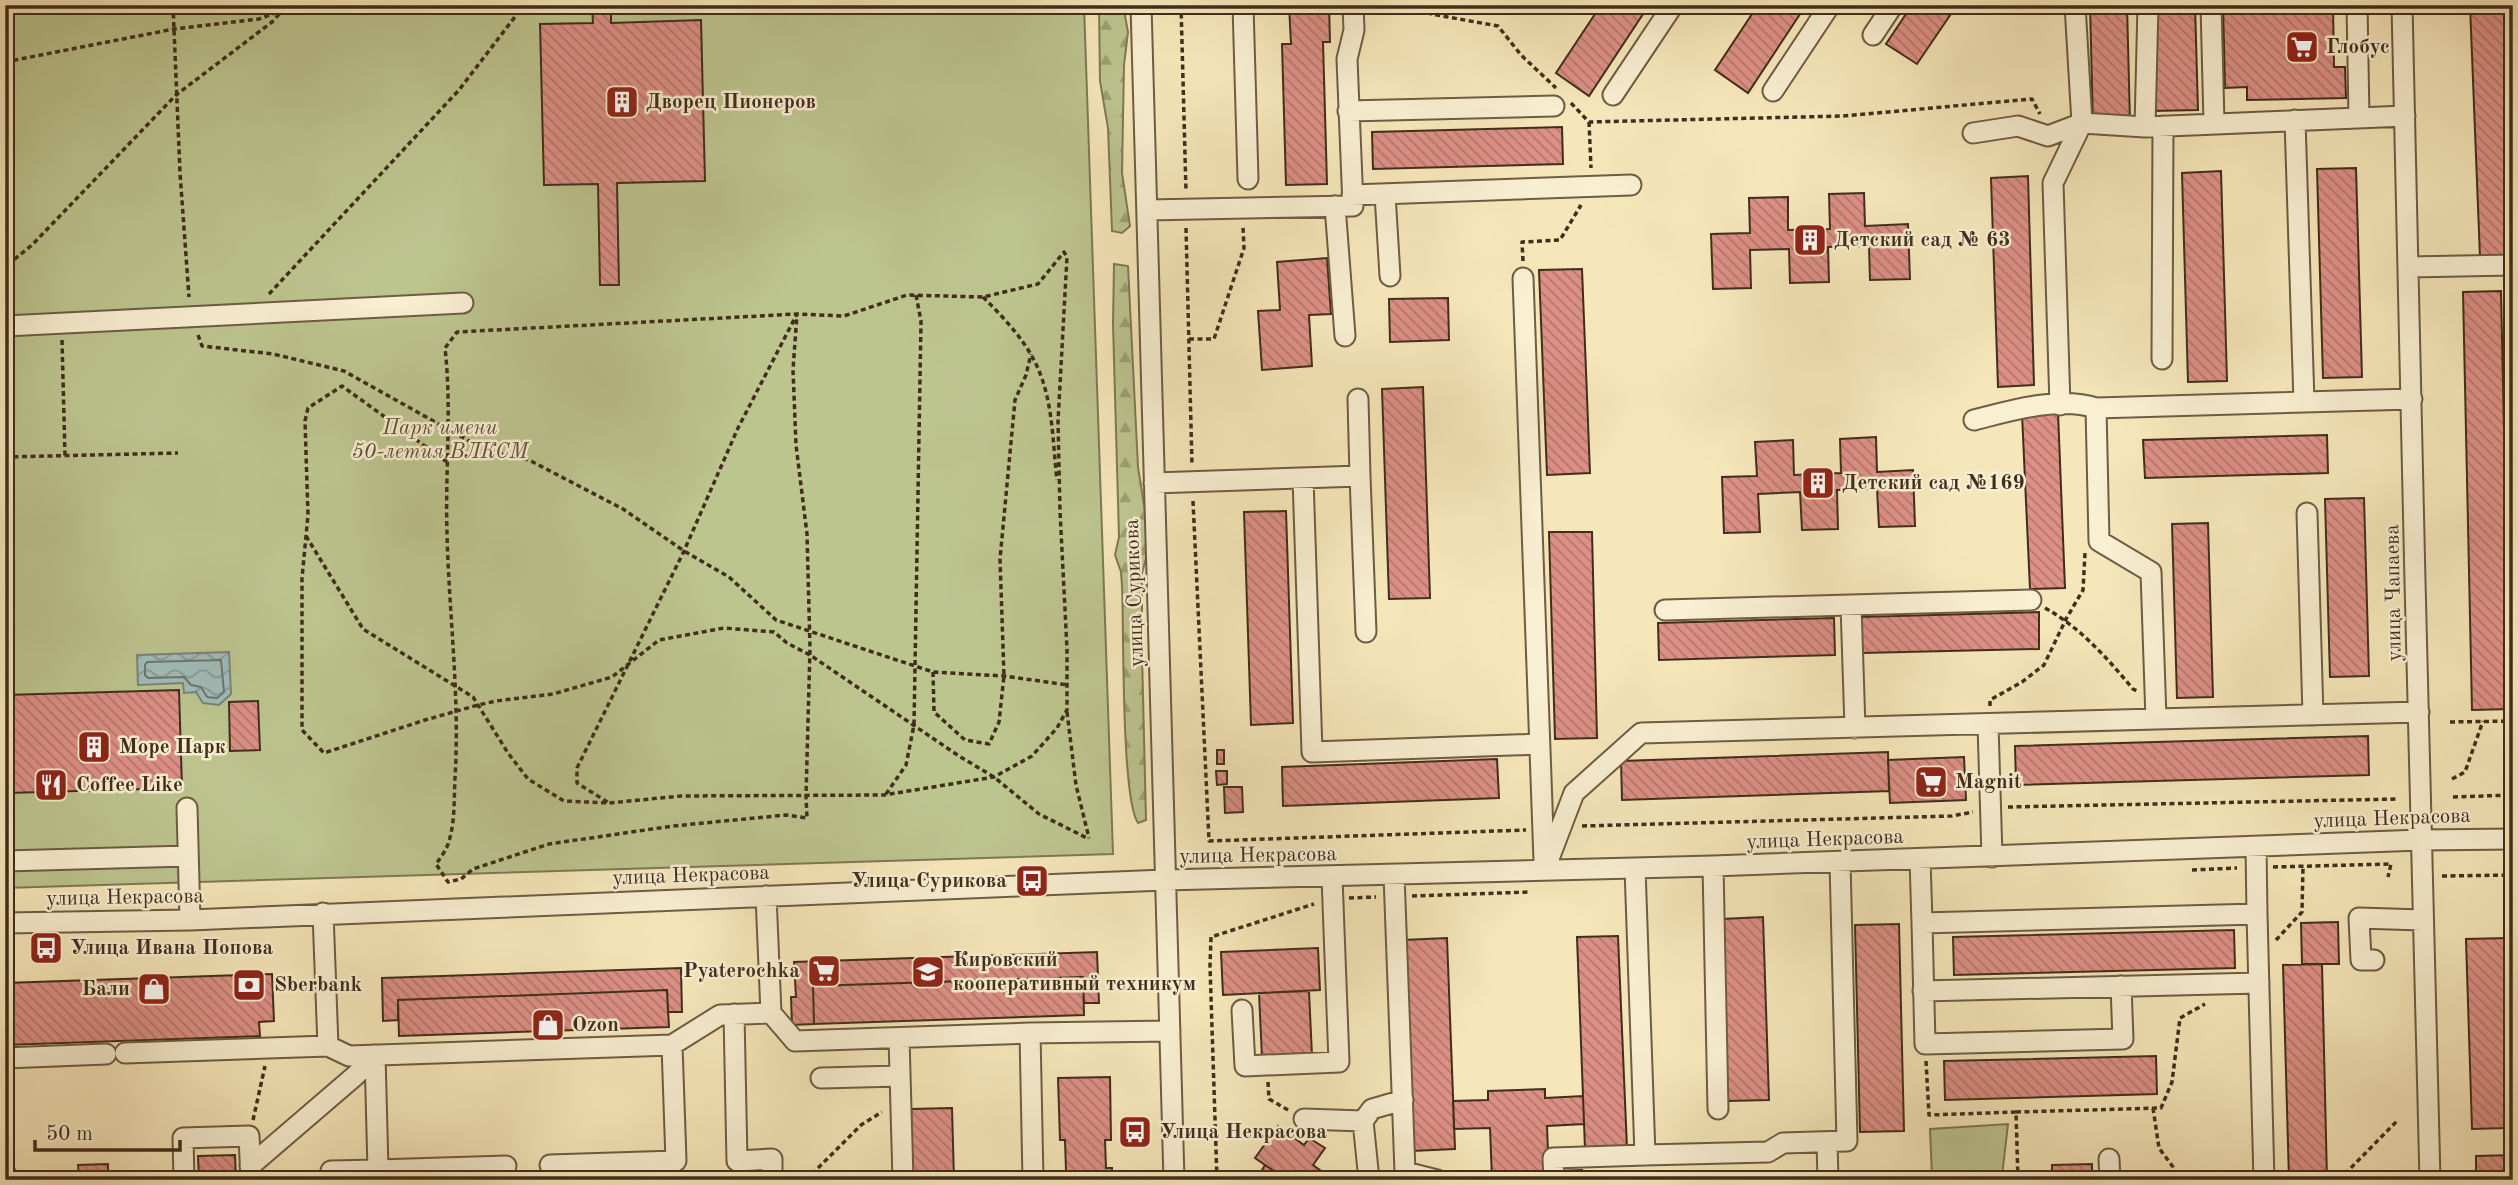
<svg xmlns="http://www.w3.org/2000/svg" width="2518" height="1185" viewBox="0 0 2518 1185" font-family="'Old Standard TT',serif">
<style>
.forest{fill:url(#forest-firs);stroke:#7e7956;stroke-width:2}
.green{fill:#bdc58f;stroke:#7e7956;stroke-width:2}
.water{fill:url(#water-waves);stroke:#7a837b;stroke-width:2}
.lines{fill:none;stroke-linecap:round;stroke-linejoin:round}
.shore{stroke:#70756c;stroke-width:2}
.building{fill:url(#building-back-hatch);stroke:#402d1c;stroke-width:2}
.minor-casing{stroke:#6e5c44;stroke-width:23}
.path{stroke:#402d1c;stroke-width:3.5;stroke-dasharray:5 3.5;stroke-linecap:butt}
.minor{stroke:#f9efd2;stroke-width:19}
.labels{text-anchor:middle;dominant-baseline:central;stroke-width:5;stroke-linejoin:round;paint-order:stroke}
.poi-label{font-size:21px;font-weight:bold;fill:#402d1c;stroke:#f9efd2;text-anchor:start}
.park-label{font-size:21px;font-style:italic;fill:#5f5339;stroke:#f9efd2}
.street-label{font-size:21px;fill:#402d1c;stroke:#f9efd2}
</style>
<defs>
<pattern id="forest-firs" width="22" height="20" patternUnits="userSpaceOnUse" patternTransform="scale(1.75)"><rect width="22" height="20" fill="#bdc58f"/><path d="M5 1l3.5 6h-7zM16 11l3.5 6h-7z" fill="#9ba074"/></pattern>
<pattern id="water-waves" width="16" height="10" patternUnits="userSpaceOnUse" patternTransform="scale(1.75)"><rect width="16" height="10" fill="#a1bdbb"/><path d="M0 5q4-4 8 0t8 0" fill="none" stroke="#859a97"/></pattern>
<pattern id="building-back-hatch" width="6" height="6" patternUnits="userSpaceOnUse" patternTransform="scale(1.75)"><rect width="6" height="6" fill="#dd9086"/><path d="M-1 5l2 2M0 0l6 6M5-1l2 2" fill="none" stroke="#b5766d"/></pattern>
</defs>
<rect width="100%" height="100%" fill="#f6e7ba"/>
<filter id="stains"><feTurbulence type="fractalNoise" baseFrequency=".00286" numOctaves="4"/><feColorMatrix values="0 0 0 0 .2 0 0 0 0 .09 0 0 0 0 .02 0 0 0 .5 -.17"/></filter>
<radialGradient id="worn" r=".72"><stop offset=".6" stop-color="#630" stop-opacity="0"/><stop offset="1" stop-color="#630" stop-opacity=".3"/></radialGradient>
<path class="forest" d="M1099,5H1123L1128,32L1124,65L1122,173L1130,226L1122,233L1112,231L1108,128L1100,81Z
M1114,264L1128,266L1138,467L1149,536L1147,555L1142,573V654L1146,820L1138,823C1121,798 1124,627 1122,586L1121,572L1115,555L1119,537L1113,324Z"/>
<path class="green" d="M5,5H1084L1113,854L5,888Z
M2008,1124L2002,1176L1932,1177L1930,1129Z"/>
<path class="water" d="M229,652L231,694L219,705L203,703L196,692L184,693L183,683L138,685L137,655Z"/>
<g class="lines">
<path class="shore" d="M221,660L224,692L217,698L207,697L201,687L191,685L184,677L148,678L145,675V665L147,662Z"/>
</g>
<path class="building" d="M592,5H611V23L701,20L705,181L617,183L619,285H600L598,184L544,185L540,24L593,23Z
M1289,5H1329L1330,42H1323L1327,184L1286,185L1282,44H1291Z
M1601,5H1649L1589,96L1556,73Z
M1758,5H1806L1748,93L1715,70Z
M1912,5H1957L1917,64L1886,44Z
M2090,5H2127L2130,122L2093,124Z
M2150,5H2195L2198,110L2153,111Z
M2223,5H2333L2334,67H2345L2346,98L2247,100V87L2225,88Z
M2470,5H2513V256L2480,257Z
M1562,127L1563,164L1373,169L1372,132Z
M2356,168L2362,377L2323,378L2317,169Z
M2221,171L2227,381L2188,382L2182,173Z
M2028,176L2034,385L1998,387L1991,178Z
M1864,193L1865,226L1908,224L1910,279L1870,280L1869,246L1828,247L1829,282L1790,283L1789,249L1750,250L1751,288L1713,289L1711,234L1750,233L1749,198L1788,197V230L1830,229L1829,194Z
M1327,258L1331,314L1309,315L1312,366L1262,370L1258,311L1280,310L1277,262Z
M1582,269L1590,473L1547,475L1539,270Z
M2501,291L2510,709L2472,710L2463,292Z
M1448,298L1449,340L1390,342L1389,299Z
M1423,387L1430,598L1389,599L1382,389Z
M2058,412L2065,588L2030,589L2022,414Z
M2327,435L2328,473L2145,478L2143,440Z
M1876,437L1877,472L1913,470L1915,526L1879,527L1877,489L1837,490L1838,529L1802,530L1800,492L1758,494L1760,532L1724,533L1722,477L1757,476L1755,442L1793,440L1794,475L1841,473L1840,439Z
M2364,498L2369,676L2330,677L2325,499Z
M1286,511L1293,723L1251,725L1244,512Z
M2208,523L2213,697L2177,698L2172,524Z
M1549,532H1592L1597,738L1555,739Z
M2039,612V649L1862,653L1861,617Z
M1834,618L1835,655L1659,660L1658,623Z
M179,690L182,788L8,793L5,695Z
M258,701L260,750L230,751L229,702Z
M2508,735H2513V772H2509Z
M2368,736L2369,775L2016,785L2015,746Z
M1217,750H1224V764H1217Z
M1888,752L1889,791L1622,800L1621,761Z
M1964,757L1966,800L1890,803L1888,760Z
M1497,759L1499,798L1283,806L1282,767Z
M1216,771H1227V784L1217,785Z
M1224,787H1242L1243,812L1225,813Z
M1763,917L1769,1100L1728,1101L1722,919Z
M2338,922L2339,964H2302L2301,923Z
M1899,924L1904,1131L1860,1132L1855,925Z
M2234,930L2235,968L1954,975L1953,937Z
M1618,936L1627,1148L1585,1149L1577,937Z
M1447,938L1455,1149L1412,1151L1403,940Z
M2508,938L2509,963H2513V1005L2509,1006L2511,1054H2504L2506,1128L2472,1129L2466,939Z
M1318,948L1320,990L1223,995L1221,952Z
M1097,952L1099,1003H1084L1083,977L813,986L814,1024L792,1025L791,997H796L794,962Z
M2322,964L2327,1180H2289L2283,965Z
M681,968L682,1012H668L667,990L398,1000V1020L383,1021L382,978Z
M272,974L274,1021L259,1022L260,1036L5,1045V983Z
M1083,977L1084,1015L814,1024L813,986Z
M667,990L669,1027L399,1036L398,1000Z
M1309,991L1312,1056L1262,1058L1259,993Z
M2156,1056L2157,1094L1945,1100L1944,1061Z
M1110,1077L1111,1140H1105L1106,1168H1112V1180H1061V1171H1066L1065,1140H1060L1058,1078Z
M1545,1089V1098L1583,1096L1584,1124L1547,1126L1549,1177L1492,1179L1490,1128L1454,1129L1453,1101L1488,1100V1091Z
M952,1108L954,1180H913L911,1109Z
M1278,1126L1304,1145L1309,1138L1325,1148L1313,1165L1334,1180H1287L1255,1158Z
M235,1155L236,1180H199L198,1156Z
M2513,1155V1172L2476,1173V1156Z
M108,1164V1180H79L78,1165Z
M2092,1164V1180H2052V1165Z
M1265,1165L1287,1180H1256Z
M1582,1170V1180H1558L1557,1171Z"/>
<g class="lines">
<defs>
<path id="minor" d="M1141,5L1174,1180
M1243,5L1248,179
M2075,5L2082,123L2145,127L2405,116
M2211,5L2214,123
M2357,5L2359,118
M2402,5C2412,397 2418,788 2430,1180
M1873,35L1893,5
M1773,91L1830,5
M1613,95L1673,5
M1348,111L1554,106
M2295,120L2304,402
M2145,127L2148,5
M1973,133L2018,126L2048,136L2082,123
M1385,194L1390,276
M1352,195L1631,185
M1335,206L1345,336
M1148,210L1353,206L1347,59L1354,30L1353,5
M2409,267L2513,265
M1523,278L1544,861
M5,326L463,303
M2162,359L2163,126
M2412,399L2096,408L2099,541L2151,572L2156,719L2419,712
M2060,405L2053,183L2082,123
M1974,420C2010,411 2058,396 2096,408
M1360,476L1366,632
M1303,478L1312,752L1539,744
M1154,483L1360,476L1358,399
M2307,513L2313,715
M1851,605L1855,728
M1665,610L2031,600
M1988,724L1992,857
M187,808L190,920
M1920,859L1922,923L2257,914L2256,847
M5,861L188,856
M1713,866L1718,1109
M1545,869L1574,793L1641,733L2156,719
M1394,875L1405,1172L1437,1180
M766,896L771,1013L795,1041L1030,1033L1170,1031
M323,913L328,1046
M2257,914L2264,1180
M5,923L190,920L1165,880L1713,866L2421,840L2513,839
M1922,923L1925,1044L2123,1039L2121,986
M2374,960H2361L2359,918L2422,920
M1923,991L2259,983
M1242,1010L1245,1066L1339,1062L1332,877
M734,1014L737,1161L772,1159V1180
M1030,1033L1033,1180
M899,1038L903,1180
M125,1053L328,1046L349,1056L672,1045L720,1015L771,1013
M5,1058L106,1054
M821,1078L900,1076
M1304,1119L1363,1121
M1827,1142L1828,1180
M1645,1155L1768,1152L1783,1143L1847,1141L1840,862
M2109,1159L2110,1180
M550,1165L676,1161L672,1045
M250,1166L356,1075L375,1055L378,1170L506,1166
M6,1175V1180
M184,1180L183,1138L249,1136L251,1180
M331,1180V1171L378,1170
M1369,1180L1363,1121L1372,1109L1403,1100
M1554,1180L1553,1158L1645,1155L1635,868"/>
</defs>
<use href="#minor" class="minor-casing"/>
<path class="path" d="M173,5L180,173L189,297
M1181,5L1186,192
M1422,5L1431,14L1498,26L1521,55L1556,88
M5,62L174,29L259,19L283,10L272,22L176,95L32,245L5,267
M1571,103L1589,122L1843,116L2032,99L2040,114
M1589,122L1591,168
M1186,228L1192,465
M1523,261L1522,242L1560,240L1581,205
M269,294L459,90L524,5
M983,297C1006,320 1030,345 1041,376C1053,408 1053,446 1057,480
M198,335L202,346L273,354L344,371L487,451L529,460L623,509L684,551L729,577L776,620L933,672L1004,676L1068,685
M1189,339H1214L1244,248L1243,227
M62,340L65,456
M5,457L178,453
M447,462L342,386L308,408L305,421L308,515L302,578V730L324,753L425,720L478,705L496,701L553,694L612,677L659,640L724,628L774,632L787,643L810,655L959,756L994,777L1039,814L1089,839
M1193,501L1209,841L1526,830
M306,536L363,629L473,697L508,753L528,779L564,801L609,803L681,796L884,795L994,777L1032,756L1057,728L1067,710V649L1060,511L1058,421L1067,257L1064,252L1038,284L983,297L907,295L844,316L797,314L457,332L445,348C452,410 445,472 447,534C449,615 460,696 455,778C454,798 455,822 449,841C447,849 441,857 436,864L448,882L461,879L473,869L549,844L673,826L786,815L807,818L806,796L810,648L807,534L796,445L793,370L797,314L738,428L684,551L577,768V783L609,803
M2045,608C2081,628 2107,658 2133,689L2137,691
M933,672L934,712L965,740L989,744L999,722L1004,676L1000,559L1015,400L1026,375L1031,354
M1990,706V700L2022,682L2044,665L2066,619L2083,590L2085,553
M1067,712L1076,785L1089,838
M2450,722L2513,721
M2452,779L2465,772L2483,721
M886,794L906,765L914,725L921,321L916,295
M2453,797L2513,795
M2008,807L2397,799
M1582,826L1952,816L1973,812
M2273,867L2391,864L2388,877
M2192,870L2237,868
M2442,876L2513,875
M1412,896L1530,892
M1349,898L1376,897
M2276,940L2302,912L2303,866
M1926,1061L1929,1115L2016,1112
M1268,1082L1269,1099L1290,1111
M2153,1108L2159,1148L2173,1167L2177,1180
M253,1120L265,1066
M806,1180L861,1125L882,1112
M1217,1180L1210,966L1211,937L1314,904
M2018,1180L2016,1112L2161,1108L2172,1082L2180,1018L2205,1004
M2339,1180L2397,1121"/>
<use href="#minor" class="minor"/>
</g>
<defs>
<symbol id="supermarket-square" viewBox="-11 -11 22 22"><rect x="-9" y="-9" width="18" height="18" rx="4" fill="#8f2418" stroke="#f9efd2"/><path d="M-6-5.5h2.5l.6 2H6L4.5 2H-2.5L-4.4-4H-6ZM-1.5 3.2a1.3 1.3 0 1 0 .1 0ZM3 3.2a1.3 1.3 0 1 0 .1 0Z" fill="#fff"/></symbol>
<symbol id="building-square" viewBox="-11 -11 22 22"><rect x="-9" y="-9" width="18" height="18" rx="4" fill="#8f2418" stroke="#f9efd2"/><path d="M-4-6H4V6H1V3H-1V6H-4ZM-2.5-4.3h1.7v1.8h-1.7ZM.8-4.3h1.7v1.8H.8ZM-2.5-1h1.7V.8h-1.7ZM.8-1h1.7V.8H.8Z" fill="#fff"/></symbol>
<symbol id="restaurant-square" viewBox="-11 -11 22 22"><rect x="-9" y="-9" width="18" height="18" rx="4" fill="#8f2418" stroke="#f9efd2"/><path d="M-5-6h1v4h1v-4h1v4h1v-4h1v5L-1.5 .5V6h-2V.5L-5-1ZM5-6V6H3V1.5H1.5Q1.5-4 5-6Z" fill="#fff"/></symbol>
<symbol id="bus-square" viewBox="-11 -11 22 22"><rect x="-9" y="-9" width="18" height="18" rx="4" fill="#8f2418" stroke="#f9efd2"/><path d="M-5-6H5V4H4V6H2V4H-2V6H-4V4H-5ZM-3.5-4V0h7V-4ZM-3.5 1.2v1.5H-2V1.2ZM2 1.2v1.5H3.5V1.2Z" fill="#fff"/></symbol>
<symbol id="university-square" viewBox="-11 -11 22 22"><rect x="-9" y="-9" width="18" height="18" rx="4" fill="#8f2418" stroke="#f9efd2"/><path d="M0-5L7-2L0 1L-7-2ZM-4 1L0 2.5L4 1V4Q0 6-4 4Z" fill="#fff"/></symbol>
<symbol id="bank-square" viewBox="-11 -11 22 22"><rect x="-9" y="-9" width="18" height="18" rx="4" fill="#8f2418" stroke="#f9efd2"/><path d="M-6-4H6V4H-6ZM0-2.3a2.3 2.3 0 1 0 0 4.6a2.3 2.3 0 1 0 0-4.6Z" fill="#fff"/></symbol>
<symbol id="shop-square" viewBox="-11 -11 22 22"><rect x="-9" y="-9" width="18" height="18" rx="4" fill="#8f2418" stroke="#f9efd2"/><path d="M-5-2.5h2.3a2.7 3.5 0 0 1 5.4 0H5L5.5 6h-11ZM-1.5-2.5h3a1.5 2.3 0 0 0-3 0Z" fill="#fff"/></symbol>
</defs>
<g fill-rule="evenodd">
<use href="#supermarket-square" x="2283" y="28" width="38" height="38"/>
<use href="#building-square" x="603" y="83" width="38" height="38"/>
<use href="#building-square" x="1791" y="221" width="38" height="38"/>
<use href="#building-square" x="1799" y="464" width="38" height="38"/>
<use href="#building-square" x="75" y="728" width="38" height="38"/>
<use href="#supermarket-square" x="1912" y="763" width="38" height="38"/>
<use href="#restaurant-square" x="32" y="766" width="38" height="38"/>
<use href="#bus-square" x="1013" y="862" width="38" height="38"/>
<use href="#bus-square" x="27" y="929" width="38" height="38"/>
<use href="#supermarket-square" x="805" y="952" width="38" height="38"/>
<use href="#university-square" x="909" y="953" width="38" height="38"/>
<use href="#bank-square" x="230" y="966" width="38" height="38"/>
<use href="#shop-square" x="135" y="970" width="38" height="38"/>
<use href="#shop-square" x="529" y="1006" width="38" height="38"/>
<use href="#bus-square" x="1116" y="1113" width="38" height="38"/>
</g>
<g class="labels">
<g class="poi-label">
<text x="2326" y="47">Глобус</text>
<text x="646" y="102">Дворец Пионеров</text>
<text x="1834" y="240">Детский сад № 63</text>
<text x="1842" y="483">Детский сад №169</text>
<text x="119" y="747">Море Парк</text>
<text x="1955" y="782">Magnit</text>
<text x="76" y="785">Coffee Like</text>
<text x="1007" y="881" text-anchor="end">Улица Сурикова</text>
<text x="70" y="948">Улица Ивана Попова</text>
<text x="953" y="960">Кировский<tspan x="953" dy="24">кооперативный техникум</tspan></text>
<text x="800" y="971" text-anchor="end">Pyaterochka</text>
<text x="274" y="985">Sberbank</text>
<text x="130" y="989" text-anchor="end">Бали</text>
<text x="572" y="1025">Ozon</text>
<text x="1160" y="1132">Улица Некрасова</text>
</g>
<g class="park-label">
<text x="440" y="428">Парк имени<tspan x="440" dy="24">50-летия ВЛКСМ</tspan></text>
</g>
<g class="street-label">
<text transform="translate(1135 593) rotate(-92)">улица Сурикова</text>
<text transform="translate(2394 593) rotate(-91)">улица Чапаева</text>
<text transform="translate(2392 819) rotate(-2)">улица Некрасова</text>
<text transform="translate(1825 840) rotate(-2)">улица Некрасова</text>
<text transform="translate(1258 856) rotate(-1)">улица Некрасова</text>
<text transform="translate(691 876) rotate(-2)">улица Некрасова</text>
<text transform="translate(125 898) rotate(-1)">улица Некрасова</text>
</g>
</g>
<rect width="2518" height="1185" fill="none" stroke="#f6e7ba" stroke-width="28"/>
<rect x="7" y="7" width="2504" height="1171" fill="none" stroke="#402d1c" stroke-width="3.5"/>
<rect x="14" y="14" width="2490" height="1157" fill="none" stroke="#402d1c" stroke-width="2"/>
<path d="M35 1140v10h145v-10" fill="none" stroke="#402d1c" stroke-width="3.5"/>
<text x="46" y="1140" font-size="21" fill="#402d1c" stroke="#f9efd2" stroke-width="5" paint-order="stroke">50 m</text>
<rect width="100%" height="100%" filter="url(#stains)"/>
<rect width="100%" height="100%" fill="url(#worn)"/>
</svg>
